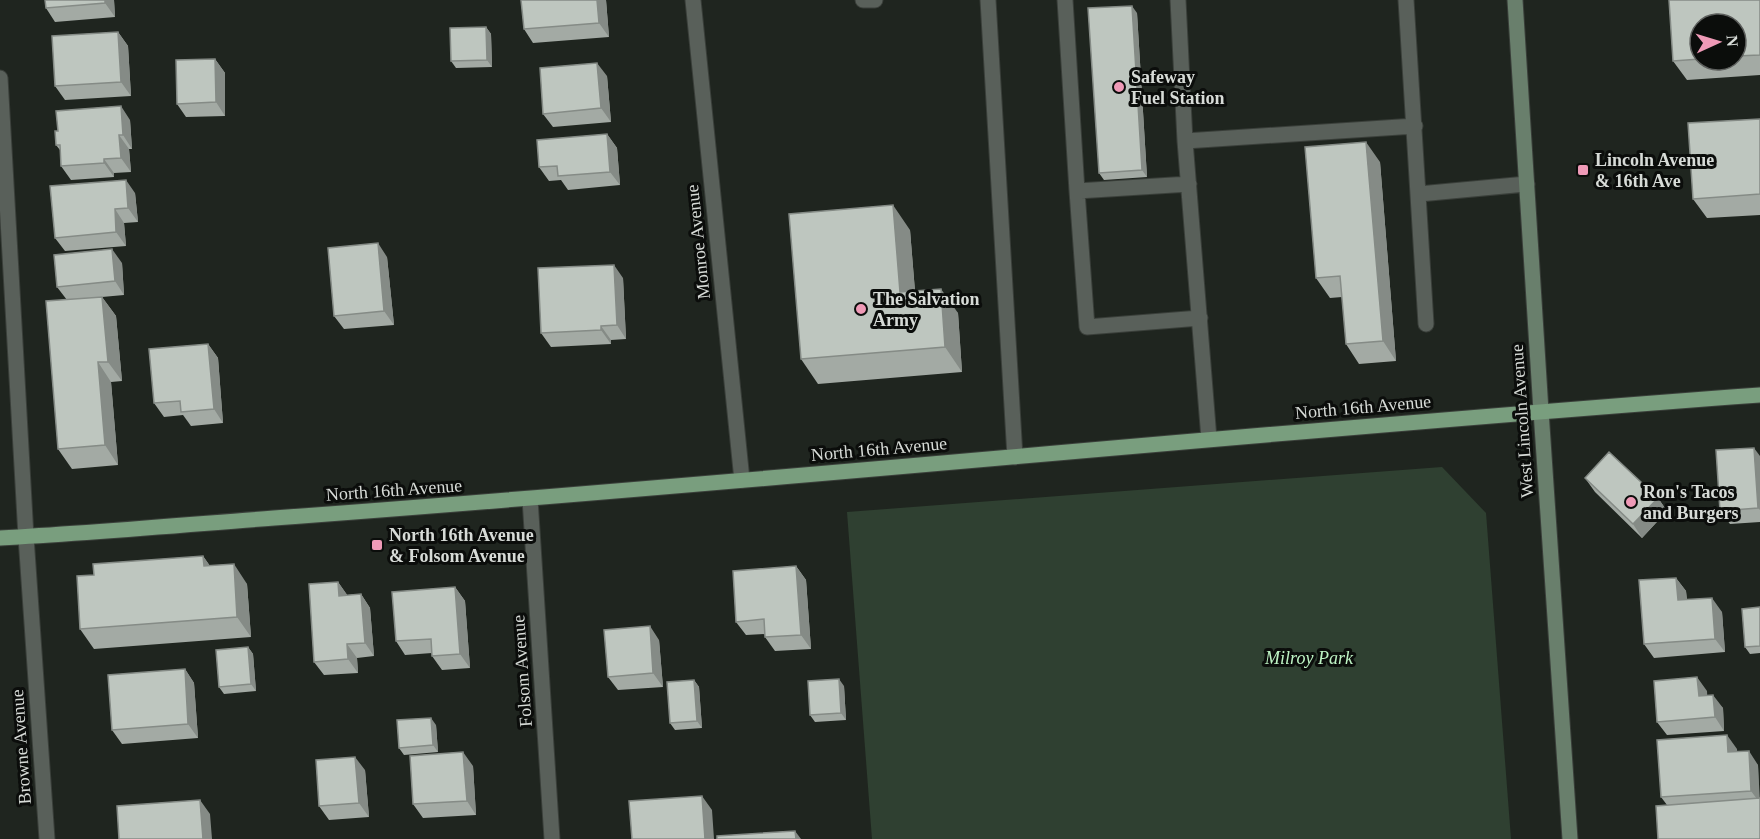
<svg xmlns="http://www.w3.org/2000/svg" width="1760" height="839" viewBox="0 0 1760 839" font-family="'Times New Roman',serif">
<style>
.green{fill:#2f4031}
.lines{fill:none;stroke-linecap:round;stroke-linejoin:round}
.lane-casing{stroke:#3a3f3a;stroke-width:17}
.street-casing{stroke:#3a3f3a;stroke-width:17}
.secondary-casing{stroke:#3a3f3a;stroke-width:17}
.primary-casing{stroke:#3a3f3a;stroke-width:17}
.lane{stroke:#59605a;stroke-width:15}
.street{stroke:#59605a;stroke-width:15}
.secondary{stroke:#697f6c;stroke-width:15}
.primary{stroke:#799e7e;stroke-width:15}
.wall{fill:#a3aaa4;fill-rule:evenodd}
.shaded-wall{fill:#858b86}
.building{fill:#bec6bf;stroke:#858b86;stroke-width:1.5}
.poi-dot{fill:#ef9ab7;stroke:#0b0d0b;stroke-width:2}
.labels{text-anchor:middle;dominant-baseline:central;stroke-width:6;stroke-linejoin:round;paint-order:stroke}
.poi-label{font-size:18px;font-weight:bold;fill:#d7dbd7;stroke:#0b0d0b;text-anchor:start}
.street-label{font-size:18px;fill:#d7dbd7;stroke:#0b0d0b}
.park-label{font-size:18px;font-style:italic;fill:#bef4c4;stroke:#0b0d0b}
</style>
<rect width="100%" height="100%" fill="#1f251f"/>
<path class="green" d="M1442,467L1486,513L1511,839H872L847,512Z"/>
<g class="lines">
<defs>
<path id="lane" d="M863,0H875
M988,0L1015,457
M1065,0L1077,191
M1178,0L1185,141L1415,126
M1406,0L1426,324
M1185,141L1209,439
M1189,184L1077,191L1087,327L1200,318
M1419,194L1527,184"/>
<path id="street" d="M693,0L742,480
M0,78L26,537L47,839
M530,499L552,839"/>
<path id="secondary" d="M1515,0L1541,411L1570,839"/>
<path id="primary" d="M0,538C92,533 183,525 274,518C770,482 1264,431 1760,395"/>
</defs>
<use href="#lane" class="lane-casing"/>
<use href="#street" class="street-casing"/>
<use href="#secondary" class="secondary-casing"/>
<use href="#primary" class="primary-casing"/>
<use href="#lane" class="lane"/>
<use href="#street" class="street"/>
<use href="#secondary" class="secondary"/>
<use href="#primary" class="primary"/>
</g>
<path class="wall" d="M45,0H114L115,17L55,22L46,8Z
M521,0H606L609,37L533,43L524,29Z
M1669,0H1760V75L1687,80L1673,61ZM1700,24H1736V60H1700Z
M1137,13L1147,177L1104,180L1099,173Z
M486,27L491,34L492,67L456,68L451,61Z
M118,32L128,46L131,96L65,100L55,86Z
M215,59L225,73V116L186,117L177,104Z
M607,76L611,122L553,127L543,114Z
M1760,119V215L1707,218L1693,199Z
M130,120L132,149H129L131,172L114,173V177L71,180L61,166L60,150L56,145Z
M607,134L617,148L620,185L568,190L561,180L549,181L539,167Z
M1380,162L1396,361L1359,364L1346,344L1342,297L1330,298L1316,278Z
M135,193L138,222L124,223L126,246L65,251L55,238Z
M910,230L915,291L958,313L962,372L818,384L801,359Z
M387,257L394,325L344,329L334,316Z
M122,263L124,295L102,297L116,316L122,381L111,382L118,465L72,469L58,449L67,300L57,287Z
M623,278L626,339L611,340V344L551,347L541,333Z
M208,344L218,358L223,423L191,426L183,415L164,417L154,403Z
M1760,456V522L1730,524L1720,511Z
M1585,478L1658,498L1667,511L1642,538L1595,492Z
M203,556L210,566L247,584L251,637L94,649L80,629L94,575Z
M796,566L806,580L811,649L775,651L765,637V634L746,635L736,622Z
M1676,578L1686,591L1687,600L1722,612L1725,652L1654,658L1644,644Z
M338,582L347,595L361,594L370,608L374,656L357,658L358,673L324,675L314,662Z
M455,587L465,601L470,668L442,670L432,656V653L405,655L396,641Z
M1760,607V653L1750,654L1745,647Z
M659,640L663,687L618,690L608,677Z
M248,647L253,654L256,691L224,694L219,687Z
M185,669L194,683L198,738L122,744L112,730Z
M694,680L699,687L702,728L675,730L670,723Z
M844,686L846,720L815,722L810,715Z
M1707,691V695L1723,708L1724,731L1667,735L1657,722Z
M436,725L438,752L404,755L399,748Z
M1737,749V752L1758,765L1760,839L1667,805L1661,797Z
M473,766L476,815L423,818L413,804Z
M365,770L369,817L329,820L319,806Z"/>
<path class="shaded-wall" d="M105,0H114L115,17L105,3Z
M597,0H606L609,37L599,23Z
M1132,6L1137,13L1147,177L1142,170Z
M486,27L491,34L492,67L487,60Z
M118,32L128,46L131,96L121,82Z
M215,59L225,73V116L216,102Z
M597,63L607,76L611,122L601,108Z
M121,106L130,120L132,149L123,135Z
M607,134L617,148L620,185L610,172Z
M119,135L129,149L131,172L121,158Z
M1366,142L1380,162L1396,361L1383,341Z
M104,159L114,173V177L104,163Z
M126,180L135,193L138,222L128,208Z
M893,205L910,230L917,316L900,292Z
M115,209L124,223L126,246L116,232Z
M378,243L387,257L394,325L384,311Z
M112,249L122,263L124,295L115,281Z
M614,265L623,278L626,339L617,325Z
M941,289L958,313L962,372L945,347Z
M102,297L116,316L122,381L108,362Z
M601,326L611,340V344L601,330Z
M208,344L218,358L223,423L214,409Z
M98,362L111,382L118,465L105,445Z
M1754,448L1760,456V510L1758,508Z
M1658,498L1667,511L1642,538L1633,524Z
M203,556L217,576L204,566Z
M234,564L247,584L251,637L237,617Z
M796,566L806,580L811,649L801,635Z
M1676,578L1686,591L1688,614L1678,600Z
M338,582L348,596H339Z
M455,587L465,601L470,668L460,654Z
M361,594L370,608L374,656L365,643Z
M1712,598L1722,612L1725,652L1715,639Z
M650,626L659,640L663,687L653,673Z
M347,644L357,658L358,673L348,659Z
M248,647L253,654L256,691L251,684Z
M185,669L194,683L198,738L188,724Z
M1697,677L1707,691L1708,709L1699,696Z
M839,679L844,686L846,720L841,713Z
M694,680L699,687L702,728L697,721Z
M1713,695L1723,708L1724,731L1715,717Z
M431,718L436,725L438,752L433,745Z
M1727,735L1737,749L1738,766L1728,752Z
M1749,751L1758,765L1760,803L1751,791Z
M463,752L473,766L476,815L467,801Z
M355,757L365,770L369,817L359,803Z
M702,796L712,810L714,839H705Z
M200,800L210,814L212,839H203Z
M795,831L801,839H796Z"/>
<path class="building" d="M45,0H105V3L46,8Z
M521,0H597L599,23L524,29Z
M1669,0H1760V55L1736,56V24H1700V59L1673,61Z
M1132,6L1142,170L1099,173L1088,8Z
M486,27L487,60L451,61L450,28Z
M118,32L121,82L55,86L52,36Z
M215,59L216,102L177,104L176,60Z
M597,63L601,108L543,114L540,68Z
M121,106L123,135H119L121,158L104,159V163L61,166L60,145H56L55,131H58L56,111Z
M1760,119V194L1693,199L1688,123Z
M607,134L610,172L558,176L557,166L539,167L537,140Z
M1366,142L1383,341L1346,344L1340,276L1316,278L1305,147Z
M126,180L128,208L115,209L116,232L55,238L50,186Z
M893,205L900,292L941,289L945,347L801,359L789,214Z
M378,243L384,311L334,316L328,248Z
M112,249L115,281L57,287L54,255Z
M614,265L617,325L601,326V330L541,333L538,268Z
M102,297L108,362H98L105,445L58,449L46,301Z
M208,344L214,409L181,412L180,401L154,403L149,349Z
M1754,448L1758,508L1720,511L1716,450Z
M1609,452L1658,498L1633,524L1585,478Z
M203,556L204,566L234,564L237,617L80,629L77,576L94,575L93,564Z
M796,566L801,635L765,637L764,619L736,622L733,571Z
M1676,578L1678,600L1712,598L1715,639L1644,644L1639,580Z
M338,582L339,596L361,594L365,643L347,644L348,659L314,662L309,584Z
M455,587L460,654L432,656L431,639L396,641L392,592Z
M1760,607V646L1745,647L1742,609Z
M650,626L653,673L608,677L604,630Z
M248,647L251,684L219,687L216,650Z
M185,669L188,724L112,730L108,675Z
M1697,677L1699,696L1713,695L1715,717L1657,722L1654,681Z
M839,679L841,713L810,715L808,681Z
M694,680L697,721L670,723L667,682Z
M431,718L433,745L399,748L397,720Z
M1727,735L1728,752L1749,751L1751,791L1661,797L1657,740Z
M463,752L467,801L413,804L410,756Z
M355,757L359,803L319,806L316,760Z
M702,796L705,839H632L629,801Z
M1760,798V839H1658L1656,806Z
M200,800L203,839H119L117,806Z
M795,831L796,839H717V836Z"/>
<g class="poi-dot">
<circle cx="1119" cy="87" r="6"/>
<rect x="1577" y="164" width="12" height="12" rx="3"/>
<circle cx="861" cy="309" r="6"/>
<circle cx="1631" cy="502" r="6"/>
<rect x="371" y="539" width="12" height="12" rx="3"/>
</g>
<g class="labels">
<g class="poi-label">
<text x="1131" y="77">Safeway<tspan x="1131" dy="21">Fuel Station</tspan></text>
<text x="1595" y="160">Lincoln Avenue<tspan x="1595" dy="21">&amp; 16th Ave</tspan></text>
<text x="873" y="299">The Salvation<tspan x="873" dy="21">Army</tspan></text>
<text x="1643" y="492">Ron's Tacos<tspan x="1643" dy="21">and Burgers</tspan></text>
<text x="389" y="535">North 16th Avenue<tspan x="389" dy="21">&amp; Folsom Avenue</tspan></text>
</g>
<g class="street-label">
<text transform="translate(698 242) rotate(-96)">Monroe Avenue</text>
<text transform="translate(1363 407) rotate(-5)">North 16th Avenue</text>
<text transform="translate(1522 421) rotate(-94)">West Lincoln Avenue</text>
<text transform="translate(879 449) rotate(-5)">North 16th Avenue</text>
<text transform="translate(394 490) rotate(-4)">North 16th Avenue</text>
<text transform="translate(522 671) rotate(-94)">Folsom Avenue</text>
<text transform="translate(21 747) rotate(-94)">Browne Avenue</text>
</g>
<g class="park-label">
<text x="1309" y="658">Milroy Park</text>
</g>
</g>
<g transform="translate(1718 42) rotate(86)"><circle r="28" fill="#0b0d0b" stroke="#5d5f5d" stroke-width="1.5"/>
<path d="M0-4.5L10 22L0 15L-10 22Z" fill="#ef9ab7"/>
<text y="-9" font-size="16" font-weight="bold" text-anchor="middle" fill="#d7dbd7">N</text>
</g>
</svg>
